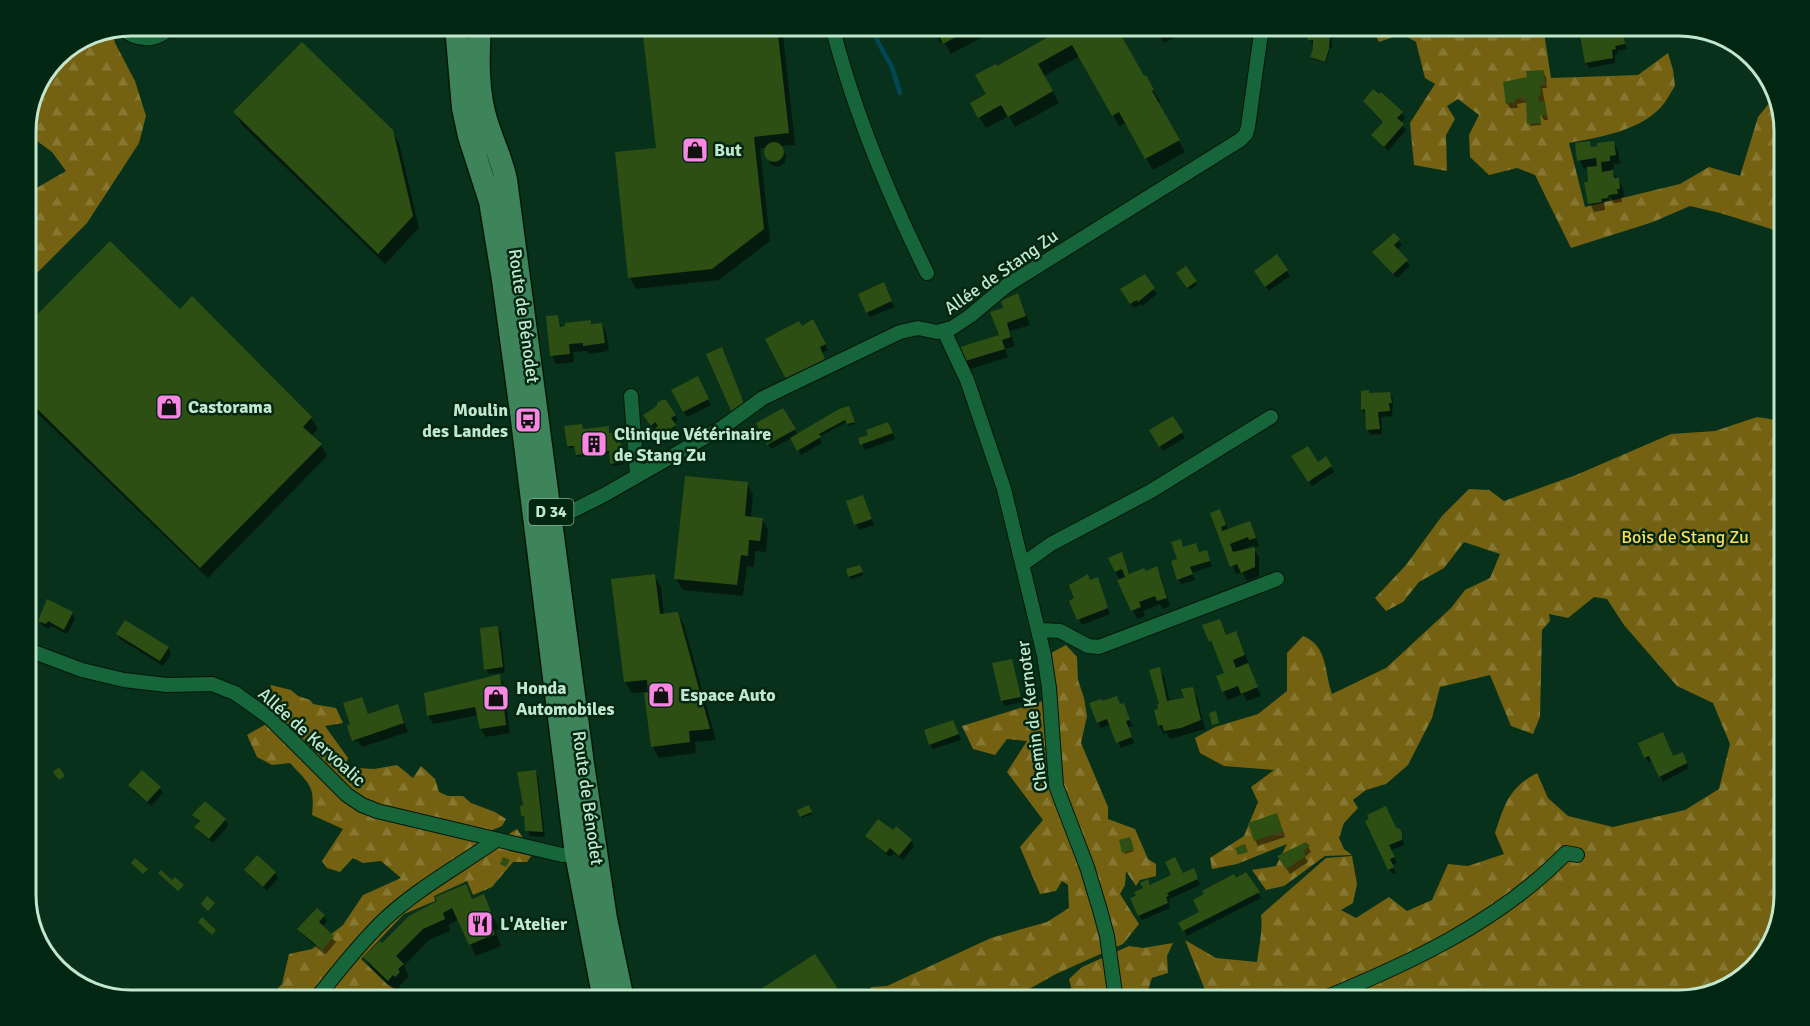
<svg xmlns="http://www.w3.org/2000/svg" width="1810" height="1026" viewBox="0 0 1810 1026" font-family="Signika,sans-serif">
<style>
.forest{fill:url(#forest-firs)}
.shadow{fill:#0007}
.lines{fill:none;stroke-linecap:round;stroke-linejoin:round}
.stream{stroke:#024754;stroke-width:4.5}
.building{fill:#2d4f13}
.street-casing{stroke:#021709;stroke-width:16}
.primary-casing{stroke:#021709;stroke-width:25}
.street{stroke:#17663b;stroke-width:14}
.primary{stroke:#3d845a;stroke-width:22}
.labels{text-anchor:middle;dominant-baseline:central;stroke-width:5;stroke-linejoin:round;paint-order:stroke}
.shield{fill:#002711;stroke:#88ad95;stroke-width:1.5}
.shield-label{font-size:16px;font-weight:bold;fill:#c3e7ce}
.poi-label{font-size:18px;font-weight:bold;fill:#c3e7ce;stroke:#002711;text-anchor:start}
.street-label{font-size:18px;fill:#c3e7ce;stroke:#002711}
.park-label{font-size:18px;fill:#fedd59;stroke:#002711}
.rim{fill:none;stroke:#c3e7ce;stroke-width:3}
</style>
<defs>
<pattern id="forest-firs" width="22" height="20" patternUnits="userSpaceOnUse" patternTransform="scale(1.5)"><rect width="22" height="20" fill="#746111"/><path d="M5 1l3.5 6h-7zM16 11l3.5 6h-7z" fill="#867832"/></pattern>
</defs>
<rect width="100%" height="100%" fill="#08311b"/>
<path class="forest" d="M1371,26H1543L1551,78L1638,75L1668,53L1673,70L1675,86C1671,92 1667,100 1662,106C1640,131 1600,137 1569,143L1585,207L1680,184L1709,167L1740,176L1758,117L1775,96L1784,125V233L1720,213L1690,206L1653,222L1571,248L1535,175L1517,168L1489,175L1470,157L1469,135L1479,115L1458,99L1447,106L1455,119L1446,135L1447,171L1414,165L1410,123L1435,84L1425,78L1416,42L1402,34L1379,42Z
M112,29L115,43L135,81L146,116L139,143L87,223L26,284V198L33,190L66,171L52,152L26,133V125L57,56L91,33Z
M1757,417L1784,421V895L1770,947L1732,986L1679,1000H1203L1205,990L1185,940L1216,958L1257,962C1259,946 1263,930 1261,915L1326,858L1352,856L1357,884L1353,903L1341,910L1356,918L1389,897L1407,911L1432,900L1448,864L1468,866L1504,854L1495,833C1504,806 1509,787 1537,773L1548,798L1568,816L1613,827L1685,810L1719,789L1730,744L1713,703L1677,686L1624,625L1607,599L1594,597L1568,618L1549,614L1550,621L1542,630L1540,717L1533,734L1511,726L1490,675L1440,687L1432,718L1408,765L1386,784L1366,790L1353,800L1358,808L1344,823L1339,838L1344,849L1352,855L1325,856L1284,886L1266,890L1252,870L1276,866L1287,844L1237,864L1212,869L1210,858L1244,836L1258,802L1251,787L1274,770L1224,766L1200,753L1195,738L1215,727L1258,714L1287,691V653L1303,636C1328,646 1324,671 1332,694L1386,668L1451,608L1465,590L1490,578L1500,554L1464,542L1444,568L1419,582L1403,602L1386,611L1375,598L1406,565L1442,516L1469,489L1489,490L1504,501L1576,475L1671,434L1715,431Z
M1066,645L1077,657L1078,680L1084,698L1087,716L1081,743L1108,807V819L1135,829L1148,859L1156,864V876L1140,880L1136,886L1126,871L1125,885L1120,894L1139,924L1123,944L1056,974L1009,1000H849L856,992L868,996L871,987L887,986L991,938L1047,922L1069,908L1068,885L1062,881L1056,891L1040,894L1020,847L1043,820L1007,772L1027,741L1007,739L995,755L973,749L962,726L1046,700L1051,653Z
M271,685L291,690L298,696L310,700L313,704L336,708L343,723L325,726L348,758L344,773L347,777L358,768L374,769L397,765L413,778L421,766L435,779L439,792L448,796H463L471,803L495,812L506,819L502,826L481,835L504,837L517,829L533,853L527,862H513L492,887L473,895L467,881L434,896L435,901L404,914L361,959L388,985L411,995L414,1000H267L282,984L289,954L312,949L343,925L363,895L401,878L381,861L363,863L353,858L340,872L327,868L322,861L343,829L312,815C315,785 310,785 290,763L272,765L257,757L247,735L268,723Z
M1173,943L1167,956L1168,973L1152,978L1148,990L1155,1000H1074L1069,979L1082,967L1129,946L1143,948Z"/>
<path class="shadow" d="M644,26H782L795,145L780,146L786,155L785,163L778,167L771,165L765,153L767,148H760L770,241L719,280L636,289L630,277L657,149Z
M931,26H1003L951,54L944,42L941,43Z
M1064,26H1134L1119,34L1143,78L1152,88L1160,102L1157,103L1185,152L1153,170L1126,123L1119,126L1080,56L1044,76L1059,103L1015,127L1009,116L986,128L972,104L988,95L996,68L1066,29Z
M1154,26H1196L1164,43Z
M1306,26L1337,27V38H1332V48H1330L1326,63L1313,59L1312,57L1314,46L1305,30Z
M1612,26L1615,37L1622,35L1627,49L1617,51L1618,54L1615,55V63L1589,68L1586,62Z
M1543,72L1546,77L1547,88H1542L1548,120H1544L1539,112L1541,125L1530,126L1528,102L1517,104L1518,108H1510L1507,103L1529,78Z
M1364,102L1402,113L1405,118L1400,123L1406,130L1388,151L1373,135L1384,123Z
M235,112L392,131L399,143L419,228L385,264L241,124Z
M1613,142L1618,151L1620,163L1614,164V169H1611L1623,188L1624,197H1621L1622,202L1614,203L1607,191L1609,200L1604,201L1605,210L1594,212L1590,203L1588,168L1584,169L1579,160L1589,143L1592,148Z
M1394,235L1402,245L1397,250L1410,266L1397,278L1374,252Z
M110,244L180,311L311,418L318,429L311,436L321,445L327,456L208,578L32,408L26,415V329Z
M1186,268L1197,284L1190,290L1178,273Z
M1287,271L1290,276L1269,291L1259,277Z
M887,289L894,307L870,317L867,312Z
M1153,289L1157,294L1142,306L1141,304L1134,308L1125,294Z
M1018,294L1030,325L1010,331L1015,346L1005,349L1008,357L968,370L963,361L1000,336Z
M557,316L562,328L590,321L593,325L602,324L606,333L609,351L589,354L587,351L573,352L574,362L556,364L552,355Z
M812,321L828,350L822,353L827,365L788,381L801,327Z
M697,378L711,405L687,417L673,391Z
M1390,393L1393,399L1392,416L1381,417L1382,434L1371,435L1368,430L1366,415L1362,410L1370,395Z
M783,410L798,436L850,410L855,424L849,426L847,422L819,437L822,443L801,455L792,438L771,449L758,424Z
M645,415H675L678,420L673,424L677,431L665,440L657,428L655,430Z
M1172,418L1185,438L1163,451L1151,431Z
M891,429L895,439L865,450L860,439Z
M583,430H609L616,444L621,446L624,464L613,466L610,453L578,457L576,447L570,448L569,446Z
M1294,456L1318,464L1326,458L1334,472L1312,486Z
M747,484L753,495L751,518L762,519L768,530L766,552L755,551L754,567L747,566L743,596L683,590L676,579Z
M848,502H866L874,525L859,530Z
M1219,511L1229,530L1254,532L1259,546L1255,548L1254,545L1241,550L1242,551L1254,549L1259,557V576L1247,581L1242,572L1236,574L1212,514Z
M1180,541L1184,548L1199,554L1206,552L1212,566L1192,573L1195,580L1181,584L1178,579Z
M1122,554L1130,575L1145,572L1156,568L1161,576L1170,606L1163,609L1160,604L1143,611L1145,616L1137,619L1110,559Z
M861,568L863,575L851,579L849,576Z
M654,575L661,587L664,615L678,613L684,625L716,740L695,742L696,753L659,758L653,747L645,692L632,693L625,682Z
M1097,579L1110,614L1082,625L1079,619L1091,582Z
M72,613L75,619L67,634L51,626L49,629L43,626L40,621Z
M1219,621L1227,636L1235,632L1240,641L1249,664H1247L1261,696L1247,701L1243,694L1228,700L1223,691L1226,673L1210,641Z
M498,627L501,633L505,673L489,674L486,669Z
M117,634L168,648L171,654L163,666L120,639Z
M1011,661L1023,702L1005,706L1002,701L994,664Z
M1159,668L1164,677L1170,703L1185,699L1192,689L1197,697L1205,729L1170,739L1167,733L1164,734L1159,726Z
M499,676L504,684L510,733L486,737L481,729L479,715L433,724L428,715Z
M362,699L369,716L398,706L408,732L362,747L358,741L354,742L353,740L350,726Z
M1102,703L1120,705L1126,710L1132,726L1128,727L1134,743L1121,748L1111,724L1101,728L1091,704Z
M956,727L961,740L933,749L930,744Z
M1639,744L1673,757L1685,759L1689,768L1663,782L1653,760L1648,762Z
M535,771L538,777L545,837L530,836L523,816Z
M130,785L160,788L163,793L151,806L133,791Z
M205,803L225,820L228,826L213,843L199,832L196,827L200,823L194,815Z
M808,807L812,814L802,818L799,811Z
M1279,820L1285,837L1258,846L1255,840Z
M1367,822L1399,831L1402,836L1404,845L1391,850L1397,863L1392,865L1396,873L1392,874L1389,869Z
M867,836L911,841L914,846L903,860L894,853L890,857L870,841Z
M1131,841L1134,851L1125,854L1124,852Z
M1306,843L1311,852L1305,857L1308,862L1290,874L1282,862Z
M246,870L275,873L278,878L267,891L249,875Z
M1246,874L1261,898L1187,936L1180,923L1201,912L1235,879Z
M1182,875H1196L1200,885L1169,899L1170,902L1168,903L1170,908L1142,920L1139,915L1150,886Z
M465,886L473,900L483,896L499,929L495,930L501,946L476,956L459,919L449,925L450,931L429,940L404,966L409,976L395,991L372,969L365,958Z
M324,916L327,921L322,927L336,942L325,955L302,934L299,929Z
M814,956L844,1000H747Z"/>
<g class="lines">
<path class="stream" d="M872,26L879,44L892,67L900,93"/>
</g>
<path class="building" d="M642,26H777L789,133L754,137L764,229L712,269L628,278L615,152L656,148Z
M929,26H976L943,44L937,30L933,33Z
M1062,26H1116L1144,76L1146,75L1154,90L1152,91L1180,140L1145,159L1119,112L1112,116L1072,45L1038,64L1053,91L1008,117L1001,105L978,118L970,103L986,94L975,75L996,64L997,66L1064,28Z
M1153,26H1169L1157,32Z
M1304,26H1335V33H1330L1329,49L1325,62L1310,57L1313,49V40H1308L1304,30Z
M1607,26H1613L1614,35L1623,34L1625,44L1615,46L1616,49L1612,50L1613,58L1585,63L1579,30Z
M302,42L393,130L413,216L378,254L233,112Z
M1544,70L1545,82L1540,83L1541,96H1538L1539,102L1545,101L1546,115H1540L1541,123L1527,124L1526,97L1515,99L1516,102L1506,104L1503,82L1527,77L1526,71Z
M1373,89L1379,94L1381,92L1403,112L1397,118L1404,124L1384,147L1371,135L1383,122L1363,101Z
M1590,141L1591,147L1597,146V143L1614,141L1616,155L1610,156V161L1601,162L1602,172L1613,170L1614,178H1619L1620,189H1617L1618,194L1608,195V198L1601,199L1602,202L1588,204L1584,182H1588L1587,167L1597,166L1596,158L1577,161L1575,143Z
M764 152a10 10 0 1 1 20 0a10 10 0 1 1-20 0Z
M1394,233L1400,239L1394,245L1408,260L1393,274L1372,252Z
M110,241L180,309L192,296L312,417L303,427L322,444L200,568L26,398V326Z
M1277,254L1288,270L1265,287L1254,271Z
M1186,266L1197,281L1187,288L1176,273Z
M1145,274L1155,288L1138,302L1137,300L1130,304L1120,289Z
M884,282L892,301L866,313L858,294Z
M1018,293L1026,316L1007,323L1011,337L1002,340L1005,349L962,362L957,348L999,335L990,312L1003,308L1001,301Z
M558,315L560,327L565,326V323L591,320V324L602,323L605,343L583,346V343L569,344L570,354L550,356L546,316Z
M813,319L826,344L820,347L825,359L787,381L765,339L799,321L802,326Z
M722,347L745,406L732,413L706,354Z
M698,376L709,399L683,412L671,390Z
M1369,390V393L1390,392L1392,403H1389L1390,411L1378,412L1380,429L1366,430L1365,409L1361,410V391Z
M662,400H666L676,415L671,418L676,425L660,436L655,428L658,426L655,422L651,426L643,415L657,406V403Z
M849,406L855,422L847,424L845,420L819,434L821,437L797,451L790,438L839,409Z
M783,408L796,429L767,445L756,423Z
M1173,416L1183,432L1159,447L1149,430Z
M888,422L893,433L860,445L858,438L868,435L866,430Z
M582,424L583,429L609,426V433L615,432L616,443L621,442L624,462L610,464L609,451L576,455L574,446H567L564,426Z
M1308,446L1318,462L1326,456L1332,466L1308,482L1291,456Z
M685,476L748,482L745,516L763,518L760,541L749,540L748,556L741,555L737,585L674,579Z
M863,495L872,519L854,525L846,501Z
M1220,509L1226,525L1221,527L1222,531L1250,521L1256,538L1249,540L1248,537L1230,544L1233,552L1255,547V567L1241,573L1237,564L1230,567L1210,513Z
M1181,539L1183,547L1196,543L1199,552L1207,550L1210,561L1190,567L1193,574L1177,580L1171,561L1177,559L1171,542Z
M1122,552L1129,574L1144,568L1146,571L1157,566L1167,598L1157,601L1155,596L1139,602L1141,607L1131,611L1117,580L1125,577L1122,569L1115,572L1108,558Z
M860,565L863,572L848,577L846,569Z
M655,574L660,614L678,612L710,729L689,731L690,742L651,747L644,693L648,692L647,680L624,682L611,579Z
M1088,574L1090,580L1098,577L1108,608L1077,620L1069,601L1074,598L1069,585Z
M47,599L73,612L64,630L48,621L46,624L38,621Z
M1220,619L1226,635L1236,631L1245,655L1233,660L1236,668L1248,663L1258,687L1241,694L1238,686L1222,692L1216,676L1224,673L1211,641L1209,642L1202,625Z
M125,620L169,647L160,661L116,634Z
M498,626L503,667L484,670L480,628Z
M1012,659L1021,697L1001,701L992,663Z
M1160,667L1167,701L1184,698L1181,689L1193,687L1201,720L1181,728L1164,731L1162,725L1158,726L1154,710L1158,709L1157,704H1159L1149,670Z
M500,674L506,725L480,729L475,707L427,716L424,693Z
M1117,696L1120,704L1124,703L1130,720L1126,721L1132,737L1116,743L1107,719L1097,723L1089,703L1101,699L1102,701Z
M362,697L368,714L398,704L404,723L352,741L347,726L350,724L343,703Z
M1216,711L1219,723L1212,725L1209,713Z
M953,720L959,734L929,745L924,730Z
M1663,732L1673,756L1683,752L1687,763L1659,777L1649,756L1644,758L1638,743Z
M59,767L65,776L59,780L53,772Z
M142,770L161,787L147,802L128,785Z
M536,770L543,832L525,831L524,816H521L520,806L523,805L517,772Z
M205,801L226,819L209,839L194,827L200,821L192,815Z
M809,805L812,812L800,817L797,810Z
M1386,806L1396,828L1400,829L1402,834V840L1389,845L1395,857L1390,859L1394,867L1388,870L1365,821L1369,819L1367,815Z
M1277,813L1283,831L1254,841L1248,823Z
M878,819L893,830L896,826L912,840L899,856L890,848L886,853L865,836Z
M1130,837L1134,849L1122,853L1119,840Z
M1306,842L1310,846L1303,851L1306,856L1286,869L1277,856Z
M1245,844L1248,852L1238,855L1235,848Z
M257,855L276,872L263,887L244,870Z
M503,857L510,860L506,867L500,864Z
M1175,857L1183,873L1194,868L1198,879L1167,893L1169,896L1166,897L1168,903L1138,916L1130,898L1136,896L1134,892L1143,888L1140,883L1148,879L1150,885L1171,875L1165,862Z
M135,858L148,869L143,874L131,863Z
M161,870L172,880L175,877L184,885L178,891L158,873Z
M1246,872L1260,892L1183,931L1178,923L1199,912L1193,900L1204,894L1202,891L1234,874L1236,878Z
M466,884L472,899L484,894L493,917L489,919L495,934L469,945L452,908L443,913L445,919L423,929L396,956L404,964L398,969L400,972L395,977L393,975L388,981L363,957L380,941L382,943L409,916L437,901L435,897Z
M207,896L215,903L208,911L201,904Z
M317,908L325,915L319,922L334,936L322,950L297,929Z
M202,917L216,930L212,935L198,922Z
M815,954L842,995L833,1000H744Z"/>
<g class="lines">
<defs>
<path id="street" d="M832,26C854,112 888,194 927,273
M121,27C136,42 158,42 171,26
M944,331L967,380L1004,489L1044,655L1049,688L1056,786L1087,867L1100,910L1107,936L1116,1000
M631,396L637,476
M552,516L572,511L604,495L723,427L763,398L900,332L918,328L937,332L952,328L970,316L1006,286L1240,140L1246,134L1248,127L1262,26
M1023,564L1051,544L1151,491L1271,417
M1040,630L1060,631L1088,646L1099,647L1277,579
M26,649L82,670L124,680L167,685L212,684L235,693L270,718L347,795L362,805L377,811L562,855L576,854L581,857
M315,1000C337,973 358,945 384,920C417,889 459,866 496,840
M1320,1000C1408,964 1499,922 1566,853L1577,855"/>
<path id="primary" d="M456,26L463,108L469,136L490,201L503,280L521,412L576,854L604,1000
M480,26C478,57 477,92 487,123C493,142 502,160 506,180L583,764L606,919L623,1000"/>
</defs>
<use href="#street" class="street-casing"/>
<use href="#primary" class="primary-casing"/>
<use href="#street" class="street"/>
<use href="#primary" class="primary"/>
</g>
<defs>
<symbol id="shop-square" viewBox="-11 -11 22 22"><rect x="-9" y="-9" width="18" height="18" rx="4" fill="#fb87e5" stroke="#002711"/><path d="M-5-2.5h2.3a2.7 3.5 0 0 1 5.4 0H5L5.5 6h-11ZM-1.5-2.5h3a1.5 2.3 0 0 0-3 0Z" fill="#111"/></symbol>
<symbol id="bus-square" viewBox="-11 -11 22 22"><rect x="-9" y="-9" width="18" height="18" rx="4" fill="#fb87e5" stroke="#002711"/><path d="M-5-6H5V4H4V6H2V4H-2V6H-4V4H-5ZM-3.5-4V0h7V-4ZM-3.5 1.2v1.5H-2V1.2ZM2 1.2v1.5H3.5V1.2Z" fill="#111"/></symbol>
<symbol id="building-square" viewBox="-11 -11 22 22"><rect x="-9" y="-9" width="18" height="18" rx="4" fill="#fb87e5" stroke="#002711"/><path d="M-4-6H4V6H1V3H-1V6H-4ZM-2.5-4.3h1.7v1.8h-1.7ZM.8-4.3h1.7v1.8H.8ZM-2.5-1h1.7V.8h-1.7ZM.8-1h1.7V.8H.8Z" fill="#111"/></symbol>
<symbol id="restaurant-square" viewBox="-11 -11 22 22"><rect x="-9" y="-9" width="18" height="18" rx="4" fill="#fb87e5" stroke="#002711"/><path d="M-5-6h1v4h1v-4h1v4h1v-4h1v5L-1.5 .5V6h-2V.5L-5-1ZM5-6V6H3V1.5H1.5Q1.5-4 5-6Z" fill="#111"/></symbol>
</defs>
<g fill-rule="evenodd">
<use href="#shop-square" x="680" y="135" width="30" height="30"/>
<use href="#shop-square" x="154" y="392" width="30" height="30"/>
<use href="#bus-square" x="513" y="405" width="30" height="30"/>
<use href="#building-square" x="579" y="429" width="30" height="30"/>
<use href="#shop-square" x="646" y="680" width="30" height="30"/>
<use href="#shop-square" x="481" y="683" width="30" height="30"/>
<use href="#restaurant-square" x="465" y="909" width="30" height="30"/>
</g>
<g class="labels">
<rect class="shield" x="528.5" y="499" width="45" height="26" rx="4.5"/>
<g class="shield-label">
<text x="551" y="512">D 34</text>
</g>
<g class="poi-label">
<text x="714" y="150">But</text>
<text x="188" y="407">Castorama</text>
<text x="508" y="410" text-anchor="end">Moulin<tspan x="508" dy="21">des Landes</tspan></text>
<text x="614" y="434">Clinique Vétérinaire<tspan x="614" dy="21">de Stang Zu</tspan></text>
<text x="516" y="688">Honda<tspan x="516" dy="21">Automobiles</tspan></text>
<text x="680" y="695">Espace Auto</text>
<text x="500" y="924">L'Atelier</text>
</g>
<g class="street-label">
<text transform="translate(1001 272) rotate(-35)">Allée de Stang Zu</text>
<text transform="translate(524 316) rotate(82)">Route de Bénodet</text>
<text transform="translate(1032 716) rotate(-97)">Chemin de Kernoter</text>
<text transform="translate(312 737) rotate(42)">Allée de Kervoalic</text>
<text transform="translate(588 798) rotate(82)">Route de Bénodet</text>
</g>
<g class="park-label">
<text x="1685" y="537">Bois de Stang Zu</text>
</g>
</g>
<path d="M0 0H1810V1026H0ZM131 36H1679A95 95 0 0 1 1774 131V895A95 95 0 0 1 1679 990H131A95 95 0 0 1 36 895V131A95 95 0 0 1 131 36Z" fill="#002711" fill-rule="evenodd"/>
<path class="rim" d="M131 36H1679A95 95 0 0 1 1774 131V895A95 95 0 0 1 1679 990H131A95 95 0 0 1 36 895V131A95 95 0 0 1 131 36Z"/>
</svg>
